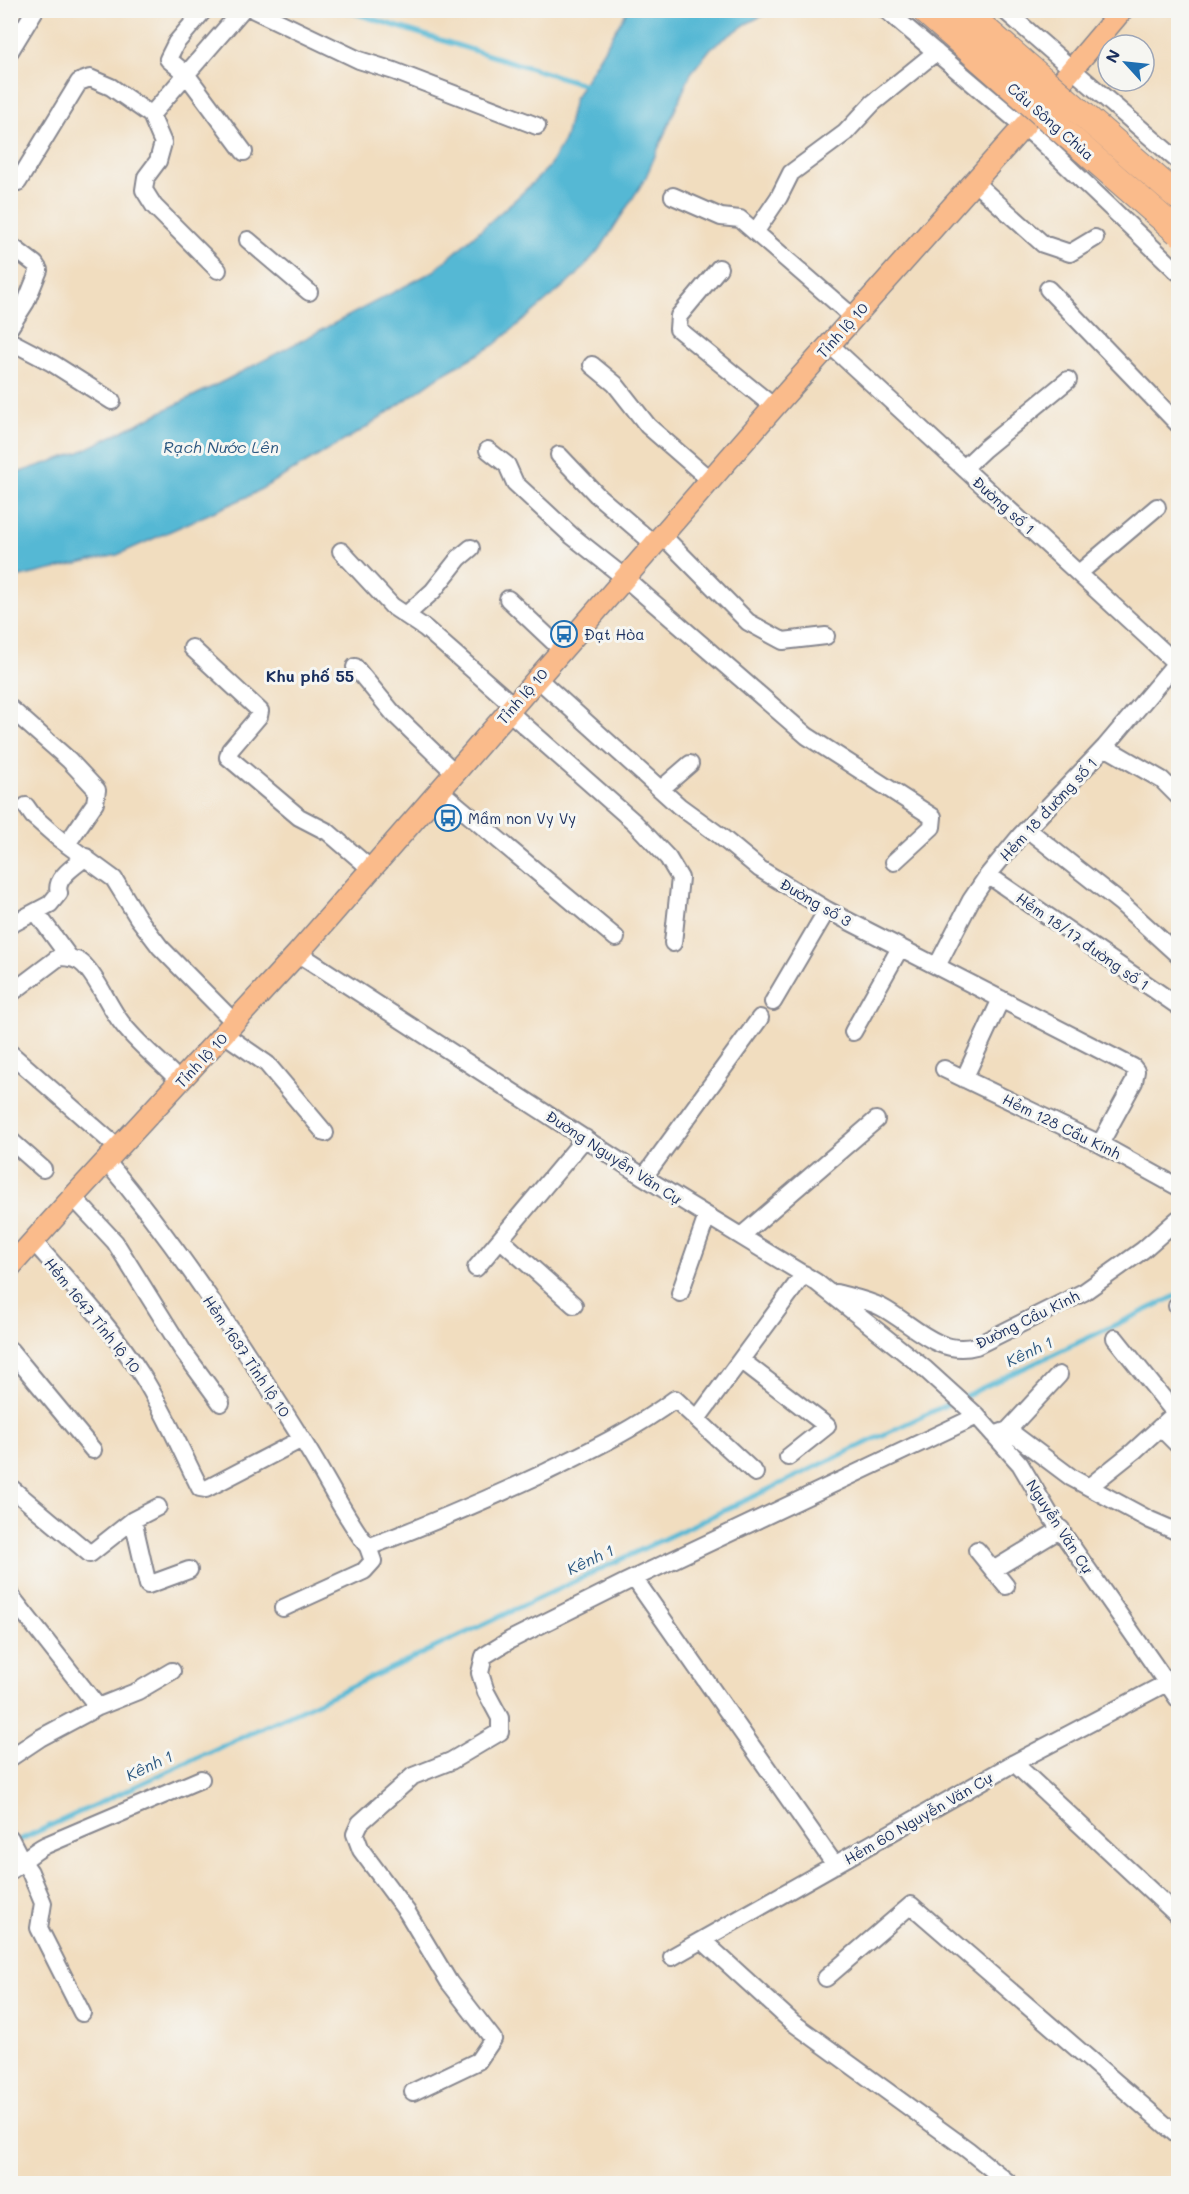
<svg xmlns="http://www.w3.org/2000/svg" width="1189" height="2194" viewBox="0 0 1189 2194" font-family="Mali,sans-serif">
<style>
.water{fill:#55b8d4;stroke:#387499;stroke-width:1.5}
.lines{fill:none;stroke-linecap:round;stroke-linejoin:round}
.stream{stroke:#55b8d4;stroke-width:5}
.minor-casing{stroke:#86868e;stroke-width:20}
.major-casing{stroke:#86868e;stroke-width:24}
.minor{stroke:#fff;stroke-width:16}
.major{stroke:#fabb8b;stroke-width:21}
.highway-bridge-casing{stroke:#86868e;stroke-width:28;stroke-linecap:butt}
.highway-bridge{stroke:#fabb8b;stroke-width:26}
.labels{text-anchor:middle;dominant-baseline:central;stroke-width:6;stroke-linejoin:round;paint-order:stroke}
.street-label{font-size:15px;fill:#1b2f5e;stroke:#f6f6f2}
.poi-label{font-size:15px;fill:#1b2f5e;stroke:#f6f6f2;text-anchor:start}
.water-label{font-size:16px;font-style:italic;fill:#2c5881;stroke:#f6f6f2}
.neighbourhood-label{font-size:16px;font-weight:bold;fill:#1b2f5e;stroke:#f6f6f2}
</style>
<rect width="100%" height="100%" fill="#f6f6f2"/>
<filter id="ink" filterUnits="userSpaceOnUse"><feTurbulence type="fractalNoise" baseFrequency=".0167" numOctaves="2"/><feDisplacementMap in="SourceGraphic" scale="12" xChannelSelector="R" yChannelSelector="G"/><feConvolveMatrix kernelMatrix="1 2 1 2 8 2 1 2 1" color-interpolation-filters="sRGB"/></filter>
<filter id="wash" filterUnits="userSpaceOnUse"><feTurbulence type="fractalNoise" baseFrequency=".008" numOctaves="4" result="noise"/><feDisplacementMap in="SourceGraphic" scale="24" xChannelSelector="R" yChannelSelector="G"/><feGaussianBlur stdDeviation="1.35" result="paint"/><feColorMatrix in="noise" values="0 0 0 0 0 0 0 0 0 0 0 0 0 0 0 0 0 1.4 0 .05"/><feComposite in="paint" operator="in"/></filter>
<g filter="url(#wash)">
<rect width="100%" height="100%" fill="#f1ddbf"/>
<path class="water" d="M627,11H771L746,24L711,48L691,73L645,179L602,246L577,275L494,345L440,376L364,429L251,495L117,555L11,579V475L80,452L226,380L434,271L518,197L548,168L565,139L574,99Z"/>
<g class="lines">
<path class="stream" d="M344,10L589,86
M15,1842L417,1656L1178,1295"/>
</g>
</g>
<g filter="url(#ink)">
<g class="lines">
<defs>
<path id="minor" d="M204,10L176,43L168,59L186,74L244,152
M254,10L359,60L394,71L537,126
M886,10L1042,142L1178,272
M1004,10L1178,161
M10,51L35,10
M151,115L242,10
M18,182L79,82L90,78L111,87L151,115L163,143L158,161L146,177L144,190L154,206L218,270
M974,182L1043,244L1070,253L1095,238
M673,196L721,217L740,219L853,317
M756,231L779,197L791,173L845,133L873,103L936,52
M248,240L309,292
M10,245L35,264L39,270L26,302L10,327
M719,268L679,316L678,329L774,407
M1048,289L1178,424
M10,341L52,363L112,401
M829,344L1178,665
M592,365L615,384L648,426L710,480
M488,450L507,465L515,483L572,536L625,578L807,736L933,817L932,827L894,862
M559,455L597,495L654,544
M964,468L984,449L1068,380
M662,535L748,622L783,641L826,636
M341,551L392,606L425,628L514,706
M1079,573L1157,507
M508,599L562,650
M406,615L433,591L459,558L471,548
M192,648L260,711L259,716L230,750L228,757L299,817L328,832L371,869
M355,667L393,713L455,773
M537,678L679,806L719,835L760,869L827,910L1133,1067L1136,1071L1134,1082L1100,1144
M10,708L69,760L97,790L95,803L67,844
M508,711L634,822L668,858L680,878L673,943
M1105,747L1162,780L1178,796
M661,789L690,764
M439,790L616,938
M26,806L33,816L58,838L114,879L138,918L160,947L235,1023
M1027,829L1122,904L1178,955
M988,875L1178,1006
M36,912L69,957
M10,918L14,923L50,904L59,893C54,878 75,866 86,857
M298,953L644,1177L816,1282L924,1368L977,1416L1020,1464L1052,1518L1178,1699
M937,966L971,900L988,875L1020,836L1105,747L1176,663
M10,994L59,957C68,957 79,959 85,966C99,981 108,1005 121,1022C138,1045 161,1061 180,1082
M773,1002L827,910
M853,1032L900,948
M224,1034L267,1064L325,1133
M10,1053L118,1148
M944,1069L1100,1144L1178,1187
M964,1079L1001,999
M10,1140L43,1169
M106,1161C179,1247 241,1343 301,1438C324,1473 342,1513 368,1547L373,1561L364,1571L283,1608
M644,1177L760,1018
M73,1197L115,1242L183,1351L221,1403
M741,1236L876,1120
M501,1240L574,1305
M33,1241C72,1285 112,1328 143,1377C165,1412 181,1451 200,1488L206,1489L302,1439
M476,1268L585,1138
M680,1293L707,1216
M836,1293C851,1297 867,1300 881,1307C912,1323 938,1357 976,1346L1084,1292L1143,1250L1178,1219
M1177,1306L1178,1307
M1115,1338L1175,1413
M10,1350L93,1450
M741,1360L827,1426L788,1457
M697,1419L804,1274
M1160,1427L1178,1445
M1008,1430L1059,1375
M994,1435L1008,1430L1072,1478L1150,1520L1178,1532
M1090,1486L1134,1451L1178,1411
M10,1487L90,1554L133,1520L158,1507
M133,1520L148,1585L189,1570
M368,1547C428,1525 486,1500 544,1473C589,1451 635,1429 675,1399L755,1473
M977,1550L1006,1586
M993,1570L1061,1529
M634,1578L835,1865
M10,1595L98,1707
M10,1758L40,1738L98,1707L138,1691L172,1671
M1014,1763L1178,1916
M10,1838L21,1859L30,1872L43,1903L39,1928L82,2013
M10,1871C23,1862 32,1852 46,1845L201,1779
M702,1940L792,2022L968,2150L1010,2184
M672,1957L1014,1763L1178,1677
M826,1978L911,1905L1178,2136
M413,2092L478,2061L493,2039L449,1982L407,1912L361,1850L355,1834L360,1823L413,1776L451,1761L500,1732V1718L486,1692L480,1673L484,1656L510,1640L626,1582L977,1416"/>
<path id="major" d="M10,1267L73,1197L298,953L774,407L1024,126L1122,10"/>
</defs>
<use href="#minor" class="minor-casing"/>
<use href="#major" class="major-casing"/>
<use href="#minor" class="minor"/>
<use href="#major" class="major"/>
<defs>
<path id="highway-bridge" d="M924,10L1178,232
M963,10L1178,197"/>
</defs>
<use href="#highway-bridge" class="highway-bridge-casing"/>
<use href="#highway-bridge" class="highway-bridge"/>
</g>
</g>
<defs>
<symbol id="bus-ring" viewBox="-11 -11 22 22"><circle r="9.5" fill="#f6f6f2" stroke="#1f6fb2" stroke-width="1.5"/><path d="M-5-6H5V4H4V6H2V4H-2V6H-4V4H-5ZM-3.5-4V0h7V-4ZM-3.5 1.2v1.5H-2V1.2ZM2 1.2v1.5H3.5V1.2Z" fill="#1f6fb2"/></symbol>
</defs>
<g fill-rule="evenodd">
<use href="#bus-ring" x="549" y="619" width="30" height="30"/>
<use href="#bus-ring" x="433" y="803" width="30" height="30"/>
</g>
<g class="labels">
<g class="street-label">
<text transform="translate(1051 121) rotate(41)">Cầu Sông Chùa</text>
<text transform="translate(842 330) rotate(-48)">Tỉnh lộ 10</text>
<text transform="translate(1004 505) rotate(42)">Đường số 1</text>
<text transform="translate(522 696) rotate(-49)">Tỉnh lộ 10</text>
<text transform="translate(1048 809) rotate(-47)">Hẻm 18 đường số 1</text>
<text transform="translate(816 902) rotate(30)">Đường số 3</text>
<text transform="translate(1083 941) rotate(35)">Hẻm 18/17 đường số 1</text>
<text transform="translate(201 1060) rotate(-47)">Tỉnh lộ 10</text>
<text transform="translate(1062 1126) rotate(26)">Hẻm 128 Cầu Kinh</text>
<text transform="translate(614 1157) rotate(33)">Đường Nguyễn Văn Cự</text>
<text transform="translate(93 1315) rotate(51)">Hẻm 1647 Tỉnh lộ 10</text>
<text transform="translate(1027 1319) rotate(-26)">Đường Cầu Kinh</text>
<text transform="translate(247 1356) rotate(56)">Hẻm 1637 Tỉnh lộ 10</text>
<text transform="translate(1060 1526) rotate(57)">Nguyễn Văn Cự</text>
<text transform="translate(918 1818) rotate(-30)">Hẻm 60 Nguyễn Văn Cự</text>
</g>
<g class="poi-label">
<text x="584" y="634">Đạt Hòa</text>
<text x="468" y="818">Mầm non Vy Vy</text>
</g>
<g class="water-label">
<text x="221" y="446">Rạch Nước Lên</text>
<text transform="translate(1029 1351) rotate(-25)">Kênh 1</text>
<text transform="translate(590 1559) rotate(-25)">Kênh 1</text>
<text transform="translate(149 1765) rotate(-25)">Kênh 1</text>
</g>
<g class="neighbourhood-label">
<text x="310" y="675">Khu phố 55</text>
</g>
</g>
<rect width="1189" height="2194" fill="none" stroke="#f6f6f2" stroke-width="36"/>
<g transform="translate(1126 63) rotate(297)"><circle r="28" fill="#f6f6f2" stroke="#9ea6b7" stroke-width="1.5"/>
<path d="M0-4.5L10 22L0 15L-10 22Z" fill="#1f6fb2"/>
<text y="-9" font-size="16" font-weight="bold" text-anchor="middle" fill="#1b2f5e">N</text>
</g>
</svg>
